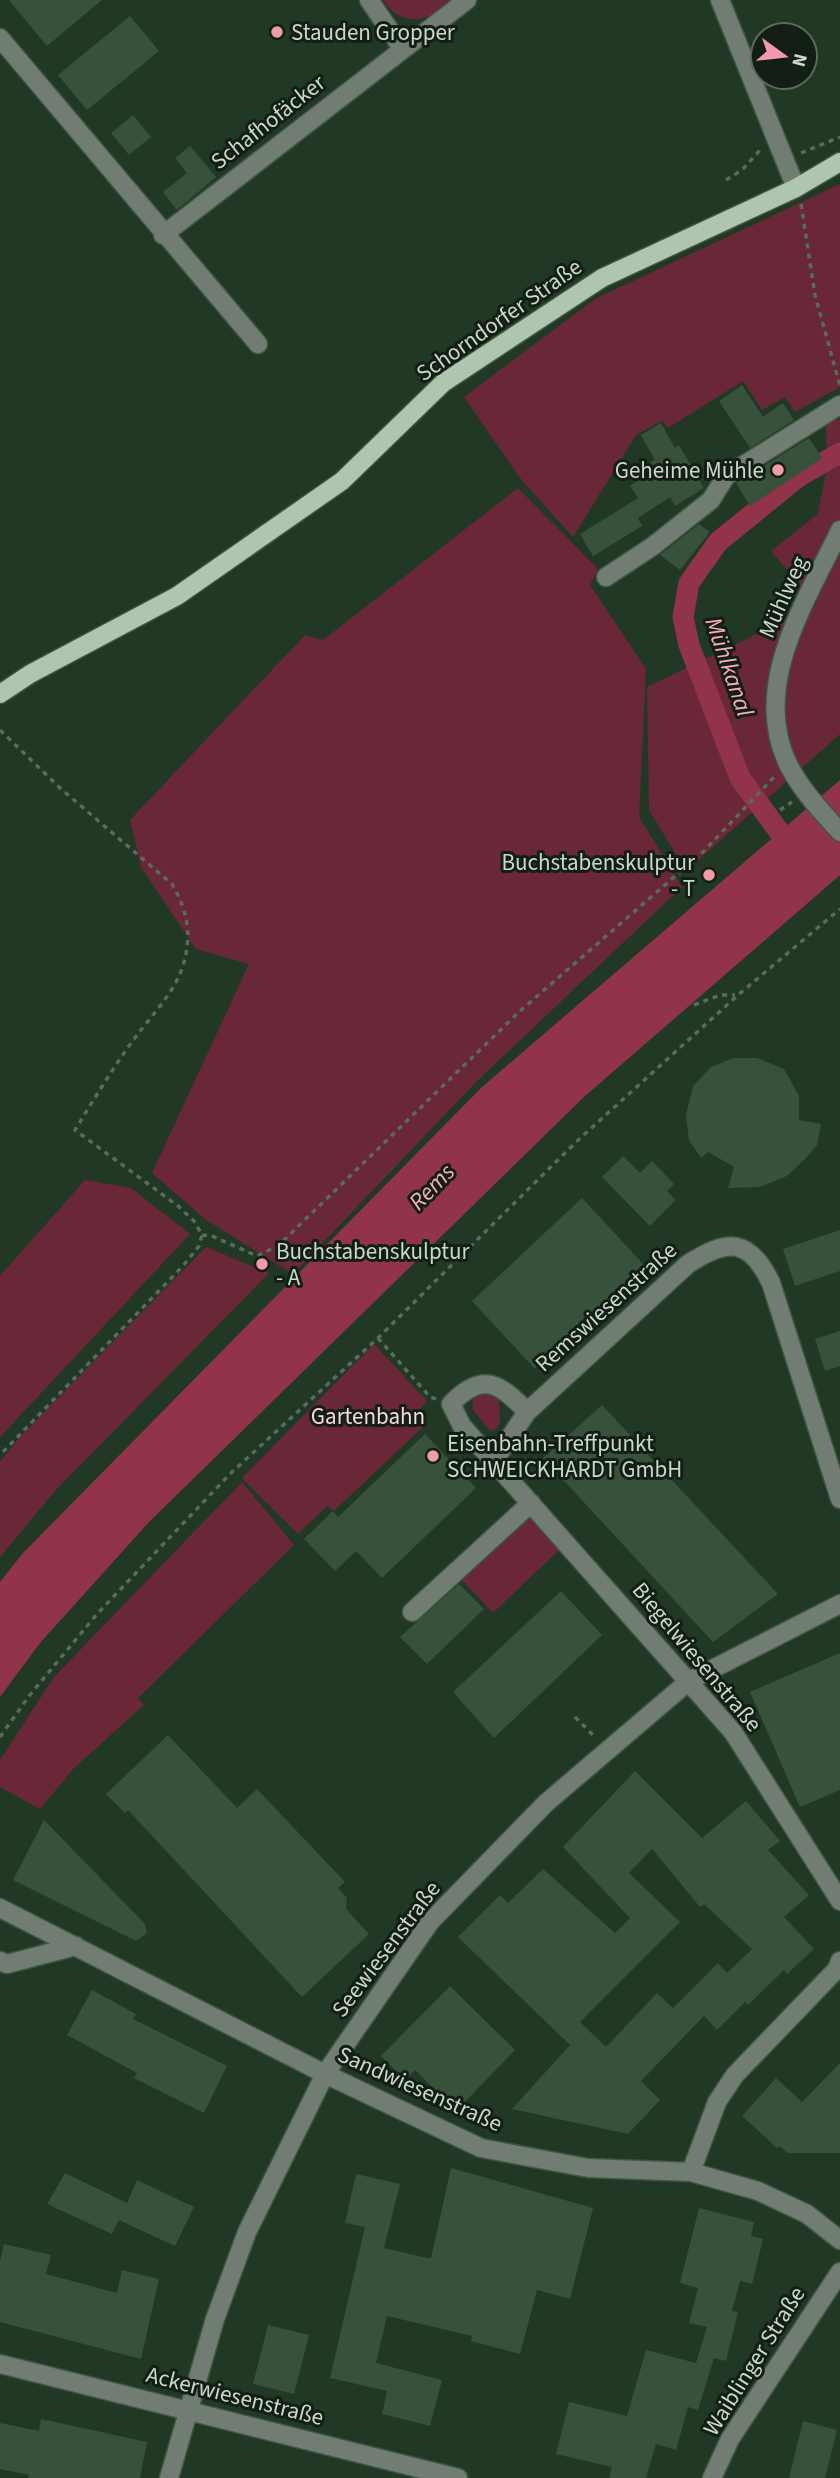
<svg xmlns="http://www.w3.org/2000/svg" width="840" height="2478" viewBox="0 0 840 2478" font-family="'Source Sans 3',sans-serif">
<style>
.green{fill:#6a2738}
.water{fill:#90334b}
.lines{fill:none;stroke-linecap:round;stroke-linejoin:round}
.canal{stroke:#90334b;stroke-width:21}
.building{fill:#38513b;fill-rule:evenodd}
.minor-casing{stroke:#3f5642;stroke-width:21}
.major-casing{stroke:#3f5642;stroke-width:21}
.path{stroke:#576c5a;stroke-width:3.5;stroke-dasharray:5 5;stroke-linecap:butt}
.minor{stroke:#717d72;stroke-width:18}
.major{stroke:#aec6b0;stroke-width:18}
.poi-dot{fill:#f39aaa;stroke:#131e14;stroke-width:2.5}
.labels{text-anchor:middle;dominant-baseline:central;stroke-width:6;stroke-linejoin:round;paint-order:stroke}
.poi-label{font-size:23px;fill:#cad8cb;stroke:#131e14;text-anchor:start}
.street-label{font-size:23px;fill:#cad8cb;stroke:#131e14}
.park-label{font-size:23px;fill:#f4d8dc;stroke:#131e14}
.water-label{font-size:24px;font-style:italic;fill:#faabb9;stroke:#131e14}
</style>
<rect width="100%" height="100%" fill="#213924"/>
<path class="green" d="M383,0H456C432,19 403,31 383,0Z
M840,184V387L795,412L785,397L762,410L743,381L668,428L662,421L636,435L573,537L520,478L464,397L595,299Z
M840,419V734L686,871L649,810L647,687L817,605L771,551L818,514L827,466L826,424Z
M518,488L598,569L590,585L646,669L639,817L682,887L477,1081L293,1274L206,1220L152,1173L249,964L196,949L141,867L130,820L305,635L323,640Z
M85,1180L131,1188L190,1234L0,1437V1276Z
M206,1247L269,1273L55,1491L0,1557V1462L20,1437Z
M374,1344L427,1401L415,1414L425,1425L334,1511L327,1506L298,1534L242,1478Z
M484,1392L499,1399L500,1423L494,1431L488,1429L472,1409L473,1399Z
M242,1482L294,1545L138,1698L144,1705L74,1768L40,1809L0,1787V1760L54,1677Z
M528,1512L561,1548L493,1613L459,1577Z"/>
<path class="water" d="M840,780V875L584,1097L149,1522L40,1643L0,1697V1582L23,1553L482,1087Z"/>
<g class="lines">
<path class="canal" d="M794,852L740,778L689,645L683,617L689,583L718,542L798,477L840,453"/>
</g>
<path class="building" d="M9,0H102L47,46Z
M130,16L159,51L87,110L58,75Z
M133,115L151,137L129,155L111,133Z
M190,146L216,177L177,210L163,192L187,173L175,158Z
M742,385L763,417L783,403L794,420L750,448L719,401Z
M661,423L675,448L679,445L704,488L675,506L670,497L638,518L642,526L593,556L580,534L638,498L630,486L654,470L650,462L655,460L641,435Z
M809,438L822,458L750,506L736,483Z
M699,524L710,532L680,570L660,555Z
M733,1058H757L784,1069L799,1096V1120L821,1124L817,1145L805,1159L787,1176L760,1187L728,1188L734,1167L708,1152L701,1158L689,1140L686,1115L693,1086L711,1067Z
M623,1156L640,1173L652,1161L674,1184L667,1191L676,1200L650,1226L602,1177Z
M582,1198L645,1266L535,1369L472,1301Z
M840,1230V1271L795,1286L783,1249Z
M840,1331V1366L825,1371L815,1339Z
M602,1405L778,1594L713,1642L543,1458Z
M425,1434L476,1488L382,1578L356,1551L335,1571L304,1539L333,1511L338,1517Z
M459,1584L484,1609L427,1664L400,1637Z
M561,1591L602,1635L494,1738L453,1692Z
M840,1653V1790L800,1807L750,1692Z
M168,1735L237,1808L257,1789L345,1882L338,1888L347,1898L346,1909L369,1934L302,1997L128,1810L125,1813L106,1794Z
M635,1771L702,1838L746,1801L780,1841L768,1850L809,1895L784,1917L814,1949L787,1974L784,1970L748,2005L745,2002L717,2030L704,2016L641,2081L660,2100L628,2134L512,2109L570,2045L458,1937L500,1895L508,1903L543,1869L615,1933L630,1918L563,1847ZM652,1849L700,1907L704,1904L752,1949L727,1973L718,1963L673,2008L657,1993L606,2047L580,2022L680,1922L629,1873Z
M44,1820L145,1924L147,1933L136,1941L13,1880Z
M450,1986L515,2050L456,2111L415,2070L405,2080L381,2056Z
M92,1990L136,2014L133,2019L227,2066L204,2113L134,2078L137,2073L67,2035Z
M840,2063V2153H788L779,2146L777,2148L742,2116L776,2078L802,2102Z
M451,2168L593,2208L570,2299L537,2290L520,2354L471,2341L472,2336L387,2316L376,2363L442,2380L430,2426L382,2414L387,2391L330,2378L365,2227L345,2223L356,2174L400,2184L384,2248L427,2258H431Z
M65,2173L127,2203L137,2180L194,2207L175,2246L119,2220L112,2234L47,2204Z
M699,2208L754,2222L751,2236L763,2239L752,2284L740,2281L732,2311L738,2312L726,2361L714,2358L698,2410L688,2407L676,2450L656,2444L646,2478H609L612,2467L556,2454L569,2402L627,2416L646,2350L696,2363L707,2327L689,2323L698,2288L680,2283Z
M4,2244L51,2255L46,2274L117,2293L122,2270L159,2279L141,2359L0,2322V2261Z
M268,2325L309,2335L294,2394L253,2384Z
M41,2419L147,2442L140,2478H28L29,2475L0,2469V2423L39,2431Z
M803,2421L837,2430L825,2478H789Z"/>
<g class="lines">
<defs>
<path id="minor" d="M369,0L402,48
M720,0L796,188
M0,38L258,344
M163,235L467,0
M840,530C807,600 750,685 788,764C801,790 821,811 840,832
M606,577L653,546L711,500L726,476L840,405
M527,1412L688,1264C727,1239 749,1237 771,1283L840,1499
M494,1461L527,1412C500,1383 482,1371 451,1404L462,1426L733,1732L840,1901
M412,1612L531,1503
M0,1908L325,2074L481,2148L588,2168L691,2172L758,2191L807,2214L840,2240
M0,1961L7,1964L76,1946
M691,2172L717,2102L735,2075L837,1969L840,1961
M0,2364L458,2478
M169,2478L215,2319L247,2232L325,2074L430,1922L546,1803L689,1681L840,1604
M712,2478L730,2439L840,2272"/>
<path id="major" d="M0,694L30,674L177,596L342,481L443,383L602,278L796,188L840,162"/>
</defs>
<use href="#minor" class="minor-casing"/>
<use href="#major" class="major-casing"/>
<path class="path" d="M801,153L840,137
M726,180L742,170L760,150
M801,204L815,295L840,386
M0,730L60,788L172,884C187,910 192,933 184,962C177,990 151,1016 134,1039C113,1068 94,1099 75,1130L178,1206L194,1221L202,1235L199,1246L183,1266L0,1455
M780,810L792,802
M694,1005L720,995H735
M202,1235L212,1236L257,1256L279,1245L520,1011L704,851L775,776
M378,1338L430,1397L436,1399
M575,1717L595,1737
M0,1737L29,1696L97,1614L231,1473L378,1338L576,1142L738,995L840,909"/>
<use href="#minor" class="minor"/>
<use href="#major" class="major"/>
</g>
<g class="poi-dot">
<circle cx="277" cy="32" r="7"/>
<circle cx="778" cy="470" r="7"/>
<circle cx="709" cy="875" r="7"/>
<circle cx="262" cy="1264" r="7"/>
<circle cx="433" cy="1456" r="7"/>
</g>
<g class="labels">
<g class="poi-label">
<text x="291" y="32">Stauden Gropper</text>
<text x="764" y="470" text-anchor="end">Geheime Mühle</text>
<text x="695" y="862" text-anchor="end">Buchstabenskulptur<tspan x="695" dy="26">- T</tspan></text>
<text x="276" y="1251">Buchstabenskulptur<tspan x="276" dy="26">- A</tspan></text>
<text x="447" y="1443">Eisenbahn-Treffpunkt<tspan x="447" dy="26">SCHWEICKHARDT GmbH</tspan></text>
</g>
<g class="street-label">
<text transform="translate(268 122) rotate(-38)">Schafhofäcker</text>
<text transform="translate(499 320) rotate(-35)">Schorndorfer Straße</text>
<text transform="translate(783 597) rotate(-66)">Mühlweg</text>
<text transform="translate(606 1307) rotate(-42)">Remswiesenstraße</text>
<text transform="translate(697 1657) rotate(50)">Biegelwiesenstraße</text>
<text transform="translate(386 1949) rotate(-53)">Seewiesenstraße</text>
<text transform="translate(420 2089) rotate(24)">Sandwiesenstraße</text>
<text transform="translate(754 2361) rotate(-58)">Waiblinger Straße</text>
<text transform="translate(235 2396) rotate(14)">Ackerwiesenstraße</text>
</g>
<g class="park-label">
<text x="368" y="1416">Gartenbahn</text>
</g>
<g class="water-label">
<text transform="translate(729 667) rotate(71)">Mühlkanal</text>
<text transform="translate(432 1187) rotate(-46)">Rems</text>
</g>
</g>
<g transform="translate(784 56) rotate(105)"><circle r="33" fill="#131e14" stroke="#5c685d" stroke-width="2"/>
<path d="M0-5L12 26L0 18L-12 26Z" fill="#f39aaa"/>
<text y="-10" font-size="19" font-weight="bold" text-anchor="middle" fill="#cad8cb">N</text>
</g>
</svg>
